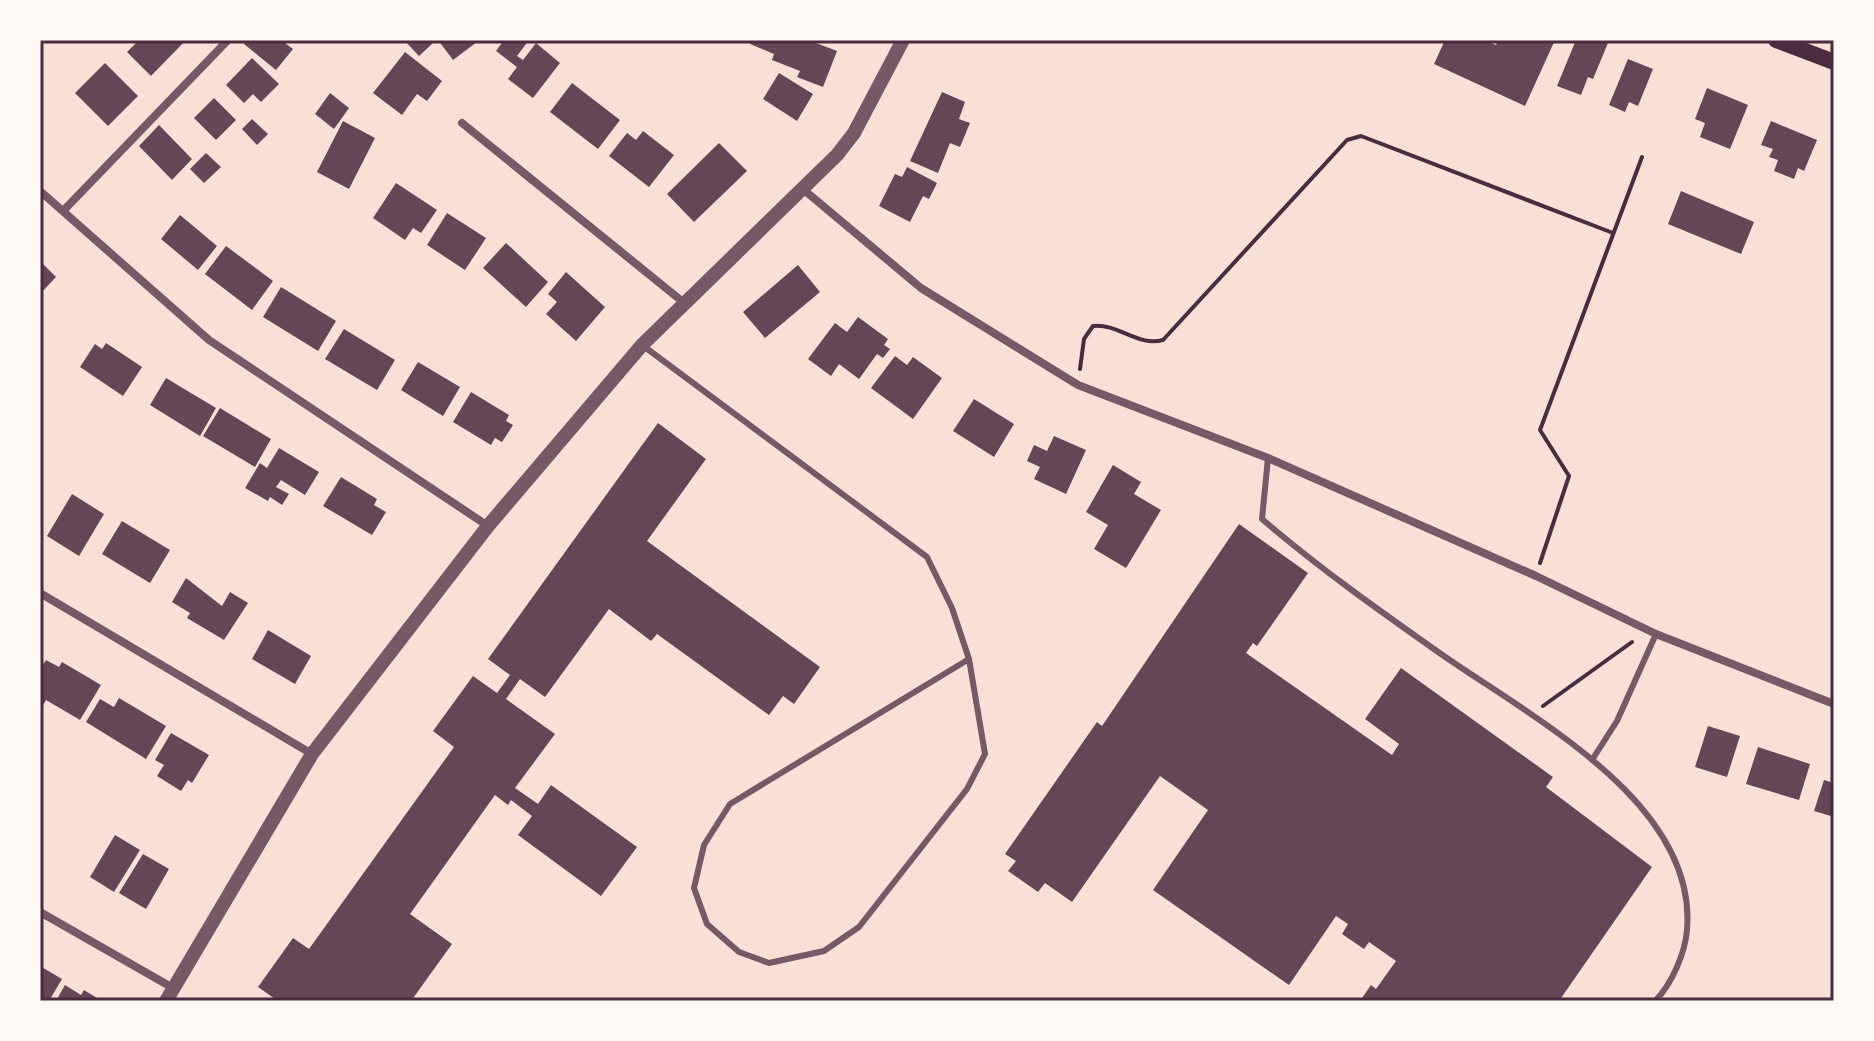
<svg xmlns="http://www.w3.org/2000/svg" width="1874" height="1041" viewBox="0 0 1874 1041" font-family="Quicksand,sans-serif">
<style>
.building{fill:#644757}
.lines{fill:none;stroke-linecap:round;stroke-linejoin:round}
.path{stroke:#4a2c40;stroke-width:4}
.service{stroke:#755966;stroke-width:6}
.minor{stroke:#755966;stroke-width:8}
.tertiary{stroke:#755966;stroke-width:14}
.secondary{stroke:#4a2c40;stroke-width:16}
.neatline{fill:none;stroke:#4a2c40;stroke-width:3}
</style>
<rect width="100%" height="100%" fill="#f7e1d7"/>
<path class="building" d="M139,40H186L151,76L127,52Z
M247,40H281L293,49L276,70L244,44Z
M404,40H433L434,42L419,56Z
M438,40H476L477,42L453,60Z
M504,40H529L517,56L523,60L536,43L560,63L533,98L508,79L517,67L496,51Z
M751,40H808L837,51L823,87L797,77L800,71L772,60L774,54L750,44Z
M1445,40H1485L1496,45L1498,40H1555L1525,106L1434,64Z
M1576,40L1608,43L1593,79L1588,77L1581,95L1557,86Z
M405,52L442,81L427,101L417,94L402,115L373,93Z
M252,58L279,84L261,102L253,94L244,103L226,85Z
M1628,59L1653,69L1638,106L1629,102L1625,112L1609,105Z
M105,63L138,96L108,126L75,93Z
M779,73L813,94L797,121L763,99Z
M572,83L620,120L598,149L550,112Z
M1707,88L1748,105L1730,149L1700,137L1705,123L1695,119Z
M942,92L965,102L959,119L970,123L960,147L950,143L938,173L910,161Z
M330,93L349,108L334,129L315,114Z
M214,98L236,120L216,140L194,118Z
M252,119L268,134L257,145L242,129Z
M343,121L375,138L349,189L317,172Z
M1771,121L1817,140L1804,171L1798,168L1794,179L1774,171L1778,160L1769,157L1773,149L1761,145Z
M159,125L192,159L172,180L139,146Z
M643,131L674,155L649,187L609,156L627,133L636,140Z
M719,143L747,171L694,222L667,194Z
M206,153L221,167L204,183L190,169Z
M907,167L937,183L929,199L923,196L910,222L879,206L895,174L902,177Z
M396,183L437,210L421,233L413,228L405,240L373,218Z
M1681,191L1754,222L1741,254L1668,224Z
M447,213L486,238L465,270L427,245Z
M180,215L217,246L198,270L161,239Z
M506,243L548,282L526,307L483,268Z
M226,246L273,281L252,310L205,274Z
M40,261L56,277L40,294Z
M798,265L820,292L765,338L743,312Z
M566,272L605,307L576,341L546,314L557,302L548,294Z
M281,287L336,321L318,351L263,317Z
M858,317L888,339L884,345L890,349L883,358L877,354L859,379L839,364L831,376L808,359L835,323L847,332Z
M344,329L395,360L377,390L325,359Z
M106,343L142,367L123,396L80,367L95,344L102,349Z
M895,356L907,365L913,357L942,378L913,419L871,388Z
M418,362L460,387L443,416L401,390Z
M166,378L216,408L200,436L150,405Z
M471,392L509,415L506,421L513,425L502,442L495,438L491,445L453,422Z
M974,399L1014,424L994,457L953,431Z
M220,408L271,439L255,467L203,436Z
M658,423L706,459L647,541L820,667L794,704L783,696L769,715L657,634L651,641L609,609L545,697L520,679L506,699L555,734L515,788L538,804L551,785L637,847L601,896L518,835L532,816L511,800L508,805L495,795L410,914L452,944L411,1001H278L258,987L293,938L309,949L454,747L433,731L473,676L497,693L510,675L488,659Z
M1054,436L1086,450L1066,494L1034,479L1040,467L1027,461L1034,445L1047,451Z
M279,448L319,472L305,495L281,480L276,487L289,494L282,505L270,497L268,501L245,488L260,463L267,468Z
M1113,465L1141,482L1134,494L1161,510L1126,568L1094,549L1108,525L1086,512Z
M341,477L377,499L374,505L386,512L372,535L323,506Z
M72,494L104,514L79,556L47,536Z
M122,521L170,550L150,583L102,554Z
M1239,524L1308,573L1257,646L1253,643L1246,653L1392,755L1399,744L1365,719L1401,668L1553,777L1546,787L1652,867L1559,1001H1360L1371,985L1376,989L1396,961L1369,942L1364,949L1342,934L1348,924L1336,916L1289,985L1153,890L1208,810L1160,776L1072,902L1045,883L1038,892L1008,871L1016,861L1005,854L1097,722L1102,726Z
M186,578L222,606L230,592L248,603L224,640L187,618L190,613L172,602Z
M268,630L311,656L295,684L252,659Z
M46,660L59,667L62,662L101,685L80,720L46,700L40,711V669Z
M119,698L166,726L146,759L86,722L100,699L114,707Z
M1708,726L1740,736L1727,777L1695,767Z
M171,733L209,755L192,783L188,780L181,791L157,776L164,765L155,760Z
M1758,747L1810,764L1799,800L1746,784Z
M1824,780L1834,783V817L1814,811Z
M115,835L140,850L114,892L90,877Z
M143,854L169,869L146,909L119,893Z
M40,966L62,979L49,1001H40Z
M65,985L81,995L84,990L102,1001H56Z"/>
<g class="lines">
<path class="path" d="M1080,369L1084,339L1093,326C1118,323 1138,347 1163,340L1347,140L1361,136L1613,233
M1540,563L1569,476L1540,430L1642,157
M1543,706L1632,642"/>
<path class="service" d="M642,345L927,557L952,608L969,659L985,754L967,789L859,927L824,951L769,963L739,952L707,924L694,888L704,845L730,804L969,659
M1268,458L1262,519C1319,568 1380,611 1441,654C1531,717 1698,803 1687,930C1685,953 1672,984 1655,1001
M1592,760L1617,721L1656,634"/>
<path class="minor" d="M462,123L683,302
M804,190L921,288L1078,385L1268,458L1536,576L1656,634L1834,704
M40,191L209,340L488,526
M64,210L228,40
M40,593L312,754
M40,912L173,988"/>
<path class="tertiary" d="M166,1001L312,754L488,526L642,345L837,155L854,133L903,40"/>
<path class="secondary" d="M1776,40L1834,62"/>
</g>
<rect width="1874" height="1041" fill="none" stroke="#fffaf5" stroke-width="84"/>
<rect x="42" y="42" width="1790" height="957" class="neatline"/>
</svg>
